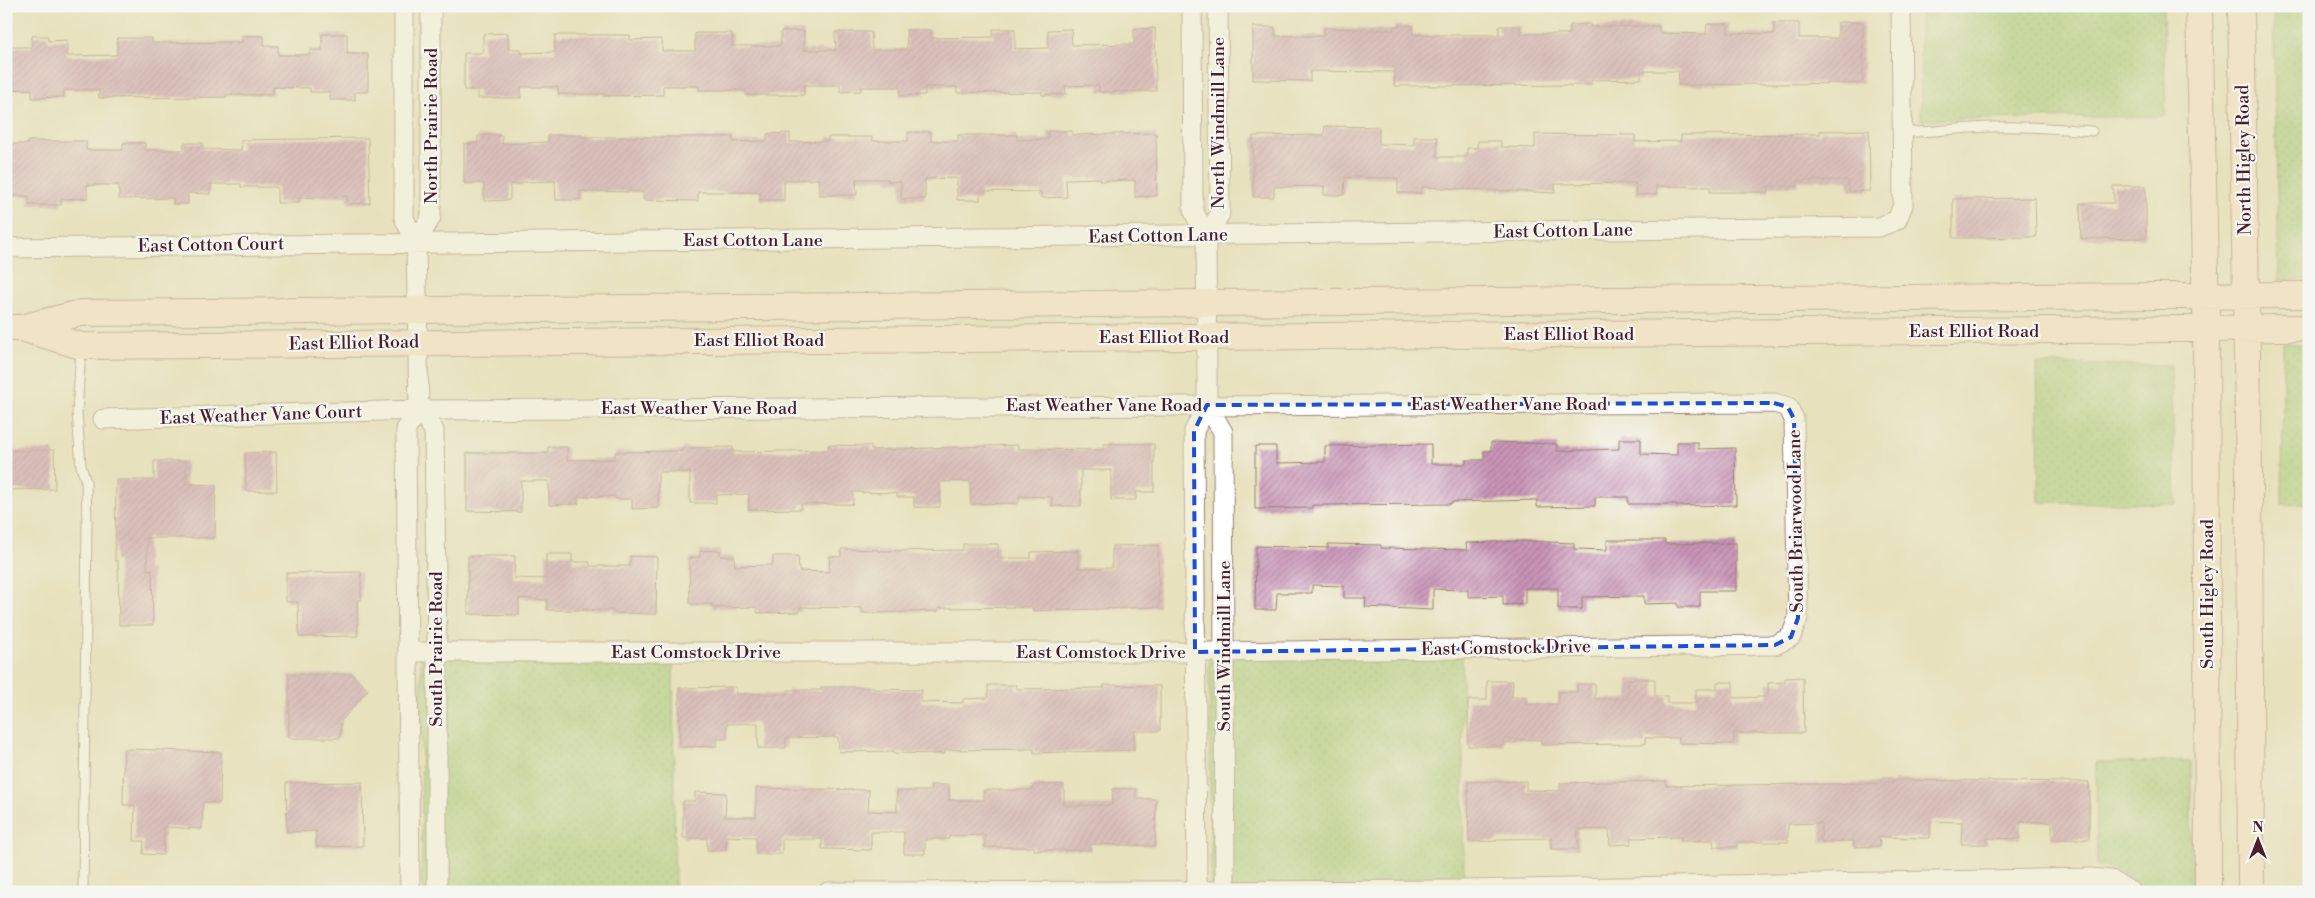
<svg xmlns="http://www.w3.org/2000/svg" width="2315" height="898" viewBox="0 0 2315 898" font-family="'Libre Bodoni',serif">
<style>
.green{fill:url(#green-dots);stroke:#757451}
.building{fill:url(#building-hatch)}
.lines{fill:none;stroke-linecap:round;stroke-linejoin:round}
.service-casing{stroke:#998074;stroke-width:11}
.minor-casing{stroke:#998074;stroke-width:21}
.secondary-casing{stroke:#998074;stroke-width:28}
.service{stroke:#fff;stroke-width:9}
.minor{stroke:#fff;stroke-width:19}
.secondary{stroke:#fde4d1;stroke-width:26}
.marked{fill:none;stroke:#1d4ed8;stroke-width:4;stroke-dasharray:10 6;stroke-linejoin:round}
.labels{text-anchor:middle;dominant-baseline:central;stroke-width:4.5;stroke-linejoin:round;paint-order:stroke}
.street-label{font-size:18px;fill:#4a1f2b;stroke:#f6f6f2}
</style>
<defs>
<pattern id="green-dots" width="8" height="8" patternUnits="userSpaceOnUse" patternTransform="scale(1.25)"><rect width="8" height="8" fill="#a0ca77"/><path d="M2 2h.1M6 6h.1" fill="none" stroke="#8bad67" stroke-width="1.8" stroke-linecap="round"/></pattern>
<pattern id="building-hatch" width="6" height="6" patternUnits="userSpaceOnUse" patternTransform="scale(1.25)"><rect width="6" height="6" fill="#c995b8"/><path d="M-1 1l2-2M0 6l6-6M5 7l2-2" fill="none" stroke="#a57996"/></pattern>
</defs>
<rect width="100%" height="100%" fill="#f6f6f2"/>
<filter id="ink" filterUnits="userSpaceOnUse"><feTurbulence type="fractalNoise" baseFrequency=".02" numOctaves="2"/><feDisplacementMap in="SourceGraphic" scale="10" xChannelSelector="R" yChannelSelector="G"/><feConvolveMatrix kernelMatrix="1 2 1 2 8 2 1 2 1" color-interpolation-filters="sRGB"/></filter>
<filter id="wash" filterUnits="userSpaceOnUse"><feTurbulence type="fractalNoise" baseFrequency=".0096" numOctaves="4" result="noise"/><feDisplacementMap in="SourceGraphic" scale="20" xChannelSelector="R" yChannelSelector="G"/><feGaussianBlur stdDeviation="1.12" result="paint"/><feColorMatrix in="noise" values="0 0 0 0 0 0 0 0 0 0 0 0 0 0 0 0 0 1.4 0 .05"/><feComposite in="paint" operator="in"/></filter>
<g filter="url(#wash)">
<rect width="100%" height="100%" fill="#e8e1bd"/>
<path class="green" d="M2163,6L2166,116L1921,120L1920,9L1926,7Z
M2309,6V280H2279L2273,7Z
M2283,343L2309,344V503L2282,504Z
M2037,364L2171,365L2176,504L2039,502Z
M1462,648L1464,890H1211L1209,652Z
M421,652H673L675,892H422Z
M2191,761V892H2144C2131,874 2117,870 2097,866L2096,762Z"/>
<g id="blocks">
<path class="building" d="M1838,22H1863V83L1678,85L1679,71H1641V79L1591,80V85L1394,86V72L1310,71V81L1253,80V27H1275V36H1324V28L1394,30V26H1413V35H1499V26H1520V34H1570V25L1590,24V27L1659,26V33L1706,34L1707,24H1728V33L1774,34V23H1799V38H1838Z
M1155,28L1156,91L1099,92V85L1065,86L1066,94L1042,95V92L957,93V87H925V95L900,96V87H861V91L840,92V85H804V95H746V90H699V86H663V95L604,96V94H559L558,87H521V98H478V90H464V53H483V34L508,33V49H521V53L555,52V35H630V40L662,39V51H695V33H732V46H781V31H804V50H836L835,32H871L872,50L907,49L906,30H931V38L993,37V29H1015V49L1048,48V30L1071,29L1072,45L1134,44V29Z
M322,34H347V54H368V92H355V100H330V92H310V88L273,87V95H226V97L99,98V90H64V97L32,98V89L6,90V47H32V36H48V41L67,40V56L117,55V38H152V43L242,42V36H264V46H278V55H310V50H322Z
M1325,126L1379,127V144L1414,145V137H1437V157H1467V148H1477L1478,141H1501V147L1535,148V134L1635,135V142L1681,141V135L1820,134V131L1869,130L1870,191H1849L1848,180L1798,181V186H1769V192H1710V187L1656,186L1657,194L1636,195L1635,183L1555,184V193L1422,187V193H1398V178L1345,177L1344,195H1324V186L1274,187V197H1253V136L1324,135Z
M1048,131H1072V135L1156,133L1157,196L1135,197V180L1100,181V178L1066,179L1067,197L1041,198V192L980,191V200H957V178L925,179V199H901V181L888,182V179H856L857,195H819V179L784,180V200H760V192H698V201L643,200V192L580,191V200H556L555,181L522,182V184L510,185V200L484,201V183H464V144L478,143V136L502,135V144L548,142V135H582V137H733V142L767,141V134L790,133V142L828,141V137H872V141H908V132H931V141H958V135H1017V140L1048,139Z
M368,138L370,203L348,204L347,196L299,198V203H277V187H241V184H210V194L188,193V204H173V198L119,199V185H87V198L61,199V205H29V196H6V144H28V141H86V150H123V143H145V150H184V143H203V149L241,150V140Z
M2113,186H2146V238L2081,239L2080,203H2114Z
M2035,198L2036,237L1953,238V199Z
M1619,439H1641V454L1677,455V442H1698V449L1735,448L1736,505L1677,506V504H1628V497H1595V506L1537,507V500L1451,502V504L1312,505V508L1255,509V446H1276V463L1325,462V446L1431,444V464H1466V460H1484V451H1491V442L1557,444V451L1619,449Z
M1103,444H1154V492H1136V500H1111V470H1081V506H1052V497L1019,496V503L971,504L970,481L940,482V507H914V497H897V493L853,492V504H801V509L749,510V494L716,495V503H690V472H658V508L632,509V499H615V496L578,497V504L549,505V481H521V512L467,511V453H548V447H567V460L615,459V452L682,451V448L733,447V452L828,450V445L871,446V450L1018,445V449L1103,450Z
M54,450L55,489L6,490V451Z
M276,452L277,491H246L245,453Z
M154,461H186V484L216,485L215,538H147V570L152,569L153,625H119L118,561H115L116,480H154Z
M1607,540H1665V544L1736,543V591H1700V607H1678V603L1644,604V596L1582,597V609H1558V588H1525V604L1503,605V596L1468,597V590L1433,589V610L1365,607L1366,598H1344V586L1312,585V593H1277L1276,610H1255L1256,546L1328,548V544L1381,545V548L1467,550L1466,543L1523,541L1574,543V549L1607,550Z
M963,544H998V558H1031V552L1078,551V568H1112V546L1158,545L1159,607L1033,611L1032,607L938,608V611L876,613H862V608L800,607V612L757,613V607L712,608V604H690L689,558L700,557V551L720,550V556H734L735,566L773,565V556H798L799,571L829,572L830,556L841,557V549L878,550V551L963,550Z
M546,554H572V562H590V566H630V556L657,557L656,614L613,613V610H547V600L519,598V615L468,614V556H515L514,578L546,579Z
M361,572V600H357L358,636L299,637L298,602H286V573Z
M352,674L368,690L341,721L340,738H289V675Z
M1803,677L1804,733H1734V744L1679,743V738H1645V744L1541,745V740L1504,739V746H1468V700H1487V681H1513L1512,697H1526V704H1558V692H1577V684H1595V699H1628V679H1655V696H1667V703H1696V689H1717V682H1733V698L1768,697V683L1785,682V678Z
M988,685H1016V689L1104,688V685L1160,686V731H1134V750L1034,753V749L945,750V754L894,753V751L839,752L838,737L786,738V748H758V723L727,724V739H717V746L680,747L679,688L736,687V694H788V690H821V687H873V689L922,690L921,702L963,703V699L988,698Z
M124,749L221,752L220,803L203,802L202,829L164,827L163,855L143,854L144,841H134L135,805H123Z
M1893,780L2089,782V839H2052V822H2020V839L1987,838V844H1961L1962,822L1930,821V838L1879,837L1880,846L1854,847V841L1821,842V823L1788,824V842H1737V847H1714L1713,840L1681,841V837L1631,838V844L1610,845L1609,829H1578V849H1551V838L1497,839V841L1469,842L1468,782L1526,781V790L1560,791V783L1666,781V786L1893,783Z
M362,782L363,846L316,847V831L287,832L286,783Z
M931,785H949V800H984V790H1033V785H1064V806L1112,805L1113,789H1136V799H1156L1155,846L1090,844L1091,850H1034V847H985V835L949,836V839H925V854H904V832H871V850L822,849V839H782V854H756V837L727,836L726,850H707V838H683V801H695V792L726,793L725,817H756V788L869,790L868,811L897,812V791H931Z"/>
</g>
</g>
<g filter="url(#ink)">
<use href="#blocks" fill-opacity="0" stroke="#998074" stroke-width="1"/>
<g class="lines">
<defs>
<path id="service" d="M1902,132C1926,133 1948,129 1972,128C2012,125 2052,128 2092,131
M81,349L77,412L81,466L86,482L87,521L83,892"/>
<path id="minor" d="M404,6V218L416,243L419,410L406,429L410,892
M1192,6L1193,210L1206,236L1207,379V405L1194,431L1197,892
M1206,236L1220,214L1218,6
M416,243L431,217V6
M6,248L1879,227L1897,220L1903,205L1901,6
M1207,405L1223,432L1225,892
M419,410L434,430L437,652V892
M103,419L419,410L1774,403L1788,407L1794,419L1798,618L1791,637L1775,645L1209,652H408
M828,892L1464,890L2091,878L2111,880L2131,892"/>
<path id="secondary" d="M2199,6L2206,313L2208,892
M2241,6L2249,475L2251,892
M6,328H21L80,313L1206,303L2309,295
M22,328L81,346L2309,328"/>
</defs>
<use href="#service" class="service-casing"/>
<use href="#minor" class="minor-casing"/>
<use href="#secondary" class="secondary-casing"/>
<use href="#service" class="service"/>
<use href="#minor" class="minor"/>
<use href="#secondary" class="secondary"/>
</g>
</g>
<path d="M0 0H2315V898H0ZM1774,403L1788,407L1794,419L1798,618L1791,637L1775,645L1195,652L1194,431L1207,405Z" fill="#e8e1bd" fill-opacity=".55" fill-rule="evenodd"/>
<path class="marked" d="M1774,403L1788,407L1794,419L1798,618L1791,637L1775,645L1195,652L1194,431L1207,405Z"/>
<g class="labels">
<g class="street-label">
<text transform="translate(1218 123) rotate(-90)">North Windmill Lane</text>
<text transform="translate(431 126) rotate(-90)">North Prairie Road</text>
<text transform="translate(2244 160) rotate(-91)">North Higley Road</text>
<text transform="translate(1563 231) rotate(-1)">East Cotton Lane</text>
<text transform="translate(1158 236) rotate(-1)">East Cotton Lane</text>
<text x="753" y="240">East Cotton Lane</text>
<text transform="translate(211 245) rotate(-1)">East Cotton Court</text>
<text x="1974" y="331">East Elliot Road</text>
<text x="1569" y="334">East Elliot Road</text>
<text x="1164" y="337">East Elliot Road</text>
<text x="759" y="340">East Elliot Road</text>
<text transform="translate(354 343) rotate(-1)">East Elliot Road</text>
<text x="1509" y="404">East Weather Vane Road</text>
<text x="1104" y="405">East Weather Vane Road</text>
<text x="699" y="408">East Weather Vane Road</text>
<text transform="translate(261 415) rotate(-2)">East Weather Vane Court</text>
<text transform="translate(1796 521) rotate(-91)">South Briarwood Lane</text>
<text transform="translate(2207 594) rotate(-90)">South Higley Road</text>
<text transform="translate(1224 646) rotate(-90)">South Windmill Lane</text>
<text transform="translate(1506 648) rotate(-1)">East Comstock Drive</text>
<text transform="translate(436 649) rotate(-90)">South Prairie Road</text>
<text x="696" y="652">East Comstock Drive</text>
<text x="1101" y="652">East Comstock Drive</text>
</g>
</g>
<rect width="2315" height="898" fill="none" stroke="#f6f6f2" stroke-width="25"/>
<g transform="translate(2258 840)" stroke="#f6f6f2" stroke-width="4" paint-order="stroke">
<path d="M0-4L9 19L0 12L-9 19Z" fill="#4a1f2b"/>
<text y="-8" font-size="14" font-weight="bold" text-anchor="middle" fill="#4a1f2b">N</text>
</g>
</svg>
